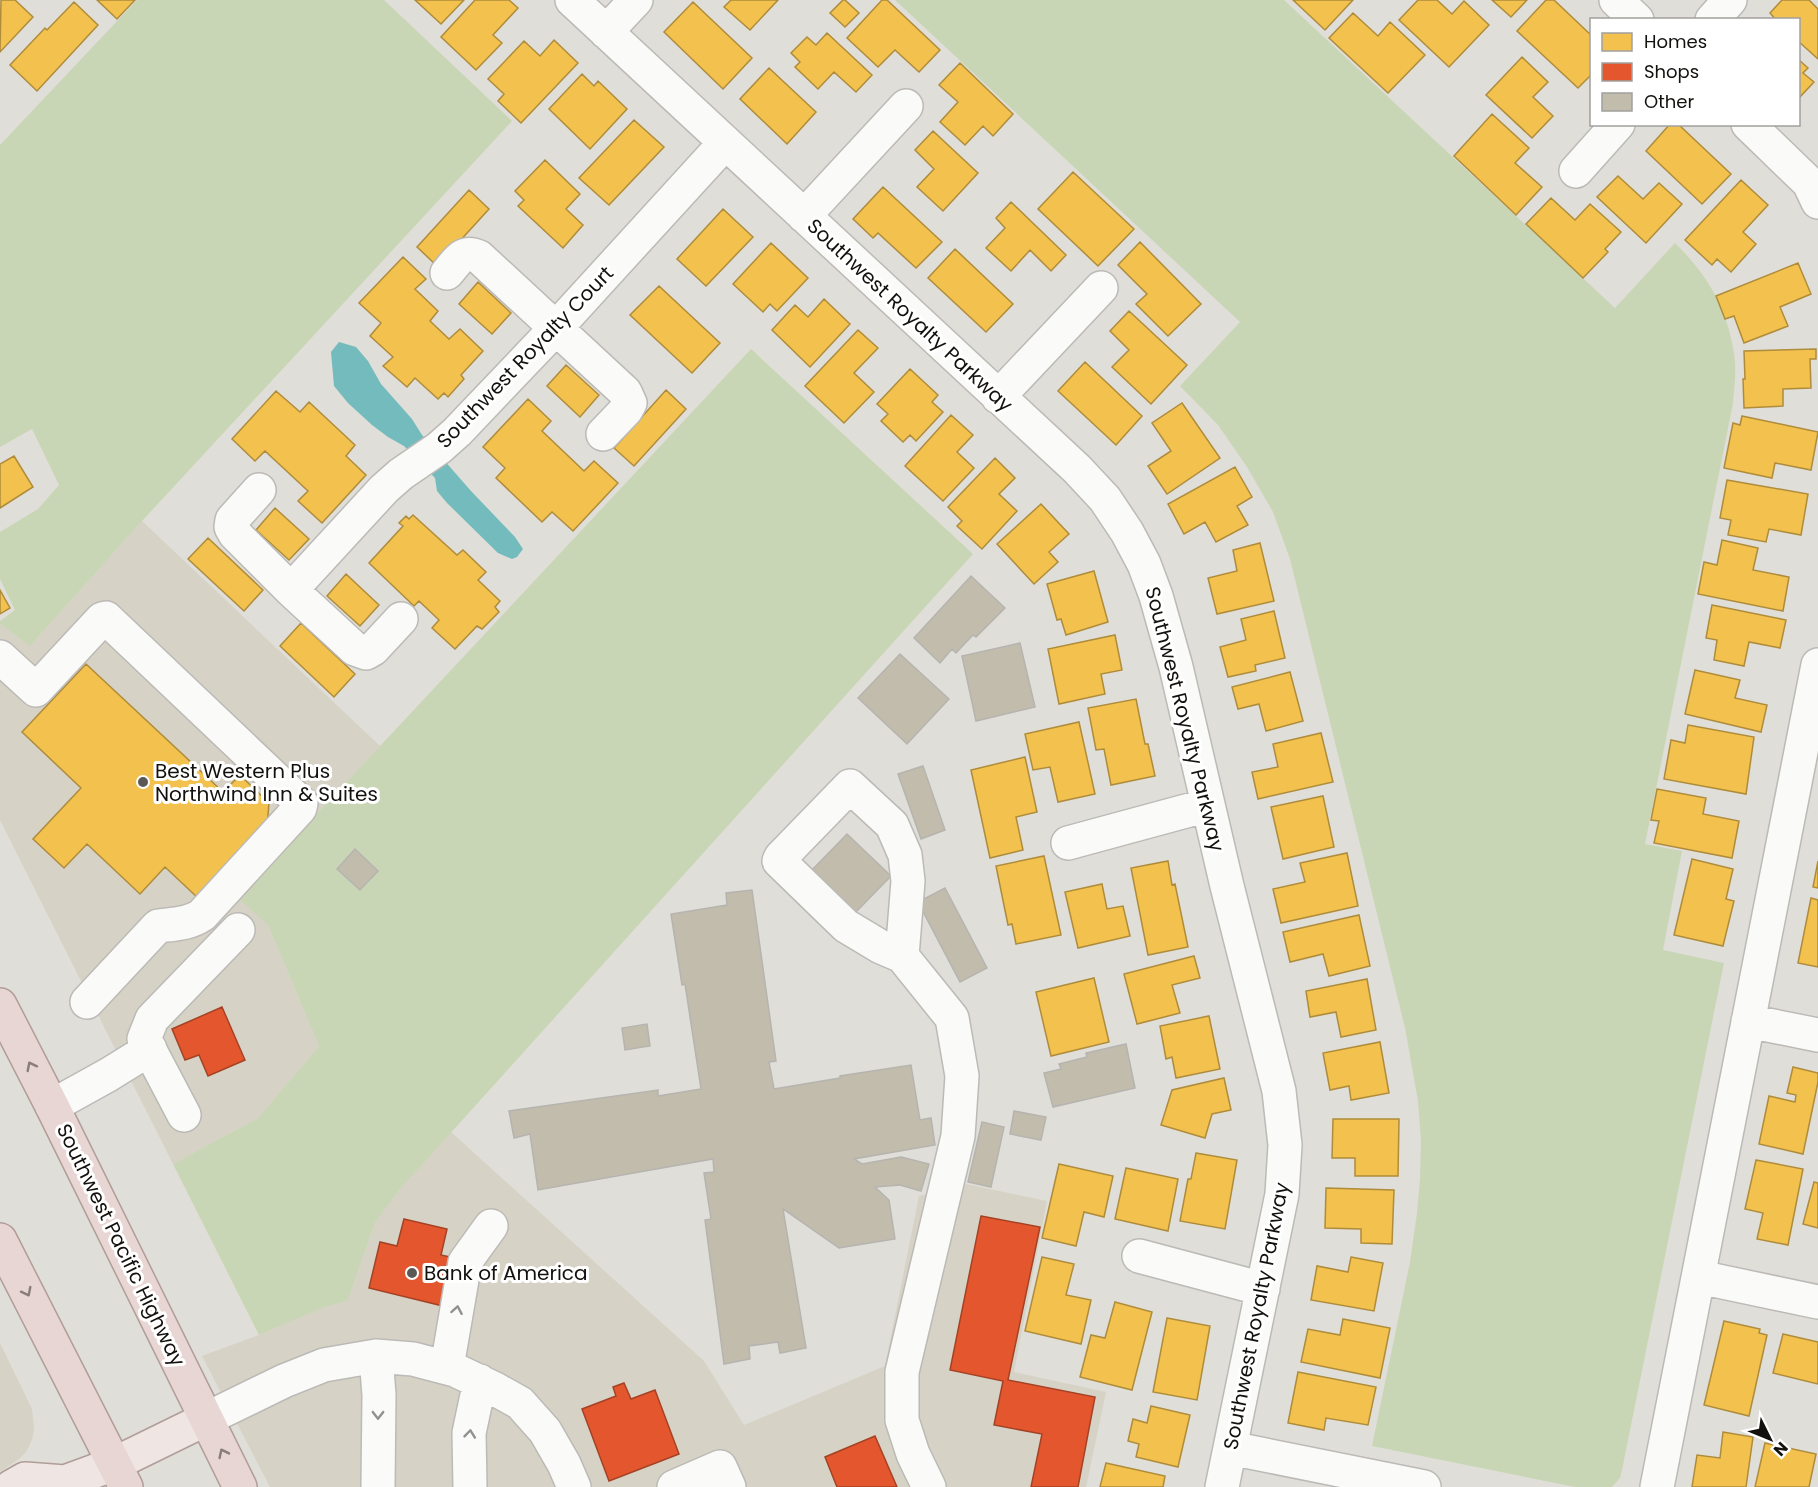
<svg xmlns="http://www.w3.org/2000/svg" width="1818" height="1487" viewBox="0 0 1818 1487" font-family="Poppins,sans-serif">
<style>
.built{fill:#d6d2c5}
.green{fill:#c9d6b5}
.water{fill:#74bbbe}
.homes{fill:#f2c14e;stroke:#af8c3b;stroke-width:1.5}
.shops{fill:#e4572e;stroke:#a54224;stroke-width:1.5}
.building{fill:#c1bcab;stroke:#b6b4b0;stroke-width:1.5}
.lines{fill:none;stroke-linecap:round;stroke-linejoin:round}
.minor-casing{stroke:#bcbab6;stroke-width:36}
.major-casing{stroke:#b09d98;stroke-width:36}
.highway-casing{stroke:#b09d98;stroke-width:36}
.minor{stroke:#fafaf9;stroke-width:33}
.major{stroke:#efe5e2;stroke-width:33}
.highway{stroke:#e8d6d4;stroke-width:33}
.oneway{stroke:#887d7b}
.oneway2{stroke:#92918f}
.poi-dot{fill:#5b5955;stroke:#fff;stroke-width:2}
.labels{text-anchor:middle;dominant-baseline:central;stroke-width:6;stroke-linejoin:round;paint-order:stroke}
.street-label{font-size:20px;fill:#13110e;stroke:#fff}
.poi-label{font-size:20px;fill:#13110e;stroke:#fff;text-anchor:start}
</style>
<rect width="100%" height="100%" fill="#e0ded8"/>
<path class="built" d="M142,521L380,746L239,897L268,925L319,1046L258,1118L173,1164L0,820V624L30,646Z
M451,1132L704,1361L744,1425L885,1366L919,1196L966,1184L1047,1201L1014,1372L1106,1392L1086,1487H270L202,1356L259,1335L320,1309L348,1300L375,1223L401,1188Z
M0,1343L32,1409L34,1429L32,1440L26,1452L19,1459L0,1472Z"/>
<path class="green" d="M137,0H384L512,121L142,521L30,646L0,624V621L15,610L0,579V532L38,509L59,485L32,429L0,447V145Z
M895,0H1284L1615,308L1675,243C1710,278 1729,311 1735,361C1736,375 1734,390 1733,403L1645,844L1682,851L1663,950L1724,963L1622,1470L1620,1478L1612,1487H1575L1372,1446L1410,1262L1417,1213L1420,1179L1421,1141L1418,1101L1405,1028L1290,559L1273,512L1247,467L1218,425L1180,386L1240,322Z
M751,349L973,554L401,1188L375,1223L348,1300L320,1309L259,1335L173,1164L258,1118L319,1046L268,925L238,898Z"/>
<path class="water" d="M339,342L356,347L368,361L381,384L412,419L422,435L471,491L515,537L523,549L517,557L512,559L498,553L447,503L437,491L435,478L404,446L388,437L372,425L348,403L334,386L331,352Z"/>
<path class="homes" d="M1,0H15L33,17L0,52Z
M97,0H135L117,19Z
M415,0H464L441,24Z
M475,0H509L518,8L493,35L502,43L476,70L441,37Z
M731,0H778L750,30L724,7Z
M843,0H845L859,13L845,27L830,13Z
M882,0H887L940,50L919,72L895,50L878,67L847,38Z
M1293,0H1353L1325,30Z
M1418,0H1437L1452,14L1464,1L1489,25L1449,67L1399,20Z
M1492,0H1527L1511,17Z
M1546,0H1554L1592,36V74L1578,88L1517,31Z
M1782,0H1809L1818,9V59L1798,41V20H1776L1770,13Z
M74,2L98,25L37,91L10,65L45,28L47,30Z
M693,2L752,58L723,89L664,32Z
M1353,13L1378,36L1390,22L1425,55L1388,93L1329,38Z
M827,33L872,75L856,92L834,72L818,89L795,67L800,62L791,53L807,37L816,45Z
M554,40L578,63L521,123L498,101L504,94L488,79L524,41L540,56Z
M1522,57L1548,82L1533,97L1553,116L1532,138L1486,95Z
M1798,59L1808,68L1803,73L1814,82L1798,99Z
M960,63L1013,114L993,136L983,126L965,145L940,122L958,102L939,85Z
M769,68L816,112L787,144L740,99Z
M582,74L594,86L598,81L627,109L590,149L549,109Z
M1492,114L1529,148L1515,163L1542,187L1516,215L1454,156Z
M634,120L664,147L609,205L579,178Z
M1670,124H1678L1731,174L1702,204L1646,151Z
M933,131L978,173L943,211L917,187L934,169L915,150Z
M545,160L580,194L566,209L583,225L563,248L518,206L524,200L515,191Z
M1073,172L1134,229L1098,266L1038,209Z
M1618,176L1643,199L1659,183L1682,204L1646,243L1597,197Z
M1741,180L1768,205L1743,232L1756,244L1731,272L1717,259L1712,265L1685,240Z
M883,187L942,242L916,268L878,233L873,238L853,219Z
M469,190L489,209L437,266L417,247Z
M1551,198L1575,220L1590,204L1621,232L1605,249L1608,252L1583,278L1526,224Z
M1011,202L1066,255L1051,271L1030,250L1011,271L986,248L1005,228L996,218Z
M723,209L753,237L706,286L677,259Z
M1140,242L1201,304L1168,336L1136,304L1147,294L1118,265Z
M771,243L808,278L777,311L770,304L763,312L733,284Z
M955,249L1013,304L986,332L928,278Z
M403,257L426,279L415,289L438,311L430,321L449,339L460,329L483,351L461,375L464,379L448,397L444,393L438,399L415,378L407,387L383,366L393,357L370,336L381,323L359,303Z
M1798,263L1811,294L1780,307L1788,326L1744,343L1734,316L1725,319L1716,296Z
M478,282L511,313L492,334L459,304Z
M659,286L720,343L692,373L630,315Z
M824,299L850,324L810,367L772,330L795,305L808,317Z
M1129,311L1187,365L1151,404L1112,367L1129,350L1110,331Z
M858,330L878,348L854,373L874,392L844,423L805,386Z
M1816,349V359H1810L1811,388L1783,389V406L1744,408L1743,379H1745L1744,351Z
M1085,362L1142,416L1116,445L1058,391Z
M566,365L599,395L580,417L547,386Z
M910,369L938,395L932,402L943,412L916,441L910,435L903,442L881,421L888,414L877,404Z
M666,390L686,409L634,466L614,448Z
M276,391L300,412L309,402L355,445L346,456L366,475L322,523L298,501L308,491L265,451L255,461L232,439Z
M528,399L551,421L542,431L584,471L594,461L618,483L573,531L552,512L542,522L496,478L505,468L483,447Z
M1182,403L1220,458L1167,494L1148,466L1171,451L1152,423Z
M951,415L973,435L957,452L974,468L943,501L905,466Z
M1742,416L1818,432L1811,470L1775,463L1772,478L1724,468L1733,423L1740,425Z
M14,456L33,487L0,508V464Z
M995,458L1015,478L999,494L1017,511L982,549L957,526L962,521L948,507Z
M1235,467L1252,497L1237,506L1248,525L1216,542L1205,522L1184,534L1168,504Z
M1727,480L1808,494L1801,535L1769,529L1766,542L1728,535L1731,520L1720,518Z
M1041,504L1069,534L1049,552L1058,562L1034,584L997,544Z
M275,508L309,539L289,560L256,530Z
M413,515L457,555L463,550L486,572L478,580L500,601L495,607L499,612L482,629L477,626L455,649L432,628L439,620L419,601L414,606L369,563L403,526L399,523L406,516L409,519Z
M208,538L263,590L244,611L188,559Z
M1722,540L1758,548L1753,570L1789,577L1783,611L1698,594L1704,562L1717,565Z
M1260,543L1274,601L1217,614L1208,578L1237,571L1233,550Z
M1094,571L1108,622L1066,635L1061,619L1057,620L1047,584Z
M346,574L379,605L360,626L327,596Z
M0,590L10,608L0,614Z
M1712,605L1786,620L1780,648L1749,642L1744,666L1714,660L1717,640L1706,638Z
M1274,611L1285,658L1255,665L1256,671L1228,677L1220,647L1246,640L1241,619Z
M301,623L355,674L334,697L280,646Z
M1115,635L1122,670L1101,674L1105,694L1059,704L1048,649Z
M86,664L223,792L240,775L269,803L267,827L199,899L165,867L140,894L87,844L64,868L33,839L81,788L22,732Z
M1695,670L1740,680L1735,698L1767,705L1761,732L1685,714Z
M1290,672L1303,721L1266,731L1259,704L1238,709L1232,687Z
M1136,699L1145,744H1148L1155,776L1111,785L1104,749L1096,750L1088,708Z
M1079,722L1095,794L1058,802L1050,767L1033,770L1025,734Z
M1688,725L1754,737L1746,794L1664,779L1671,740L1685,743Z
M1321,733L1333,782L1258,799L1252,772L1278,767L1273,744Z
M1025,757L1037,812L1016,817L1023,850L990,858L971,770Z
M1657,789L1706,798L1703,814L1739,821L1732,858L1654,843L1659,821L1651,820Z
M1323,796L1334,847L1283,859L1271,807Z
M1347,853L1358,906L1281,923L1273,889L1305,882L1300,863Z
M1044,856L1061,935L1016,944L1012,924L1008,925L996,866Z
M1692,859L1733,869L1726,899L1734,901L1723,946L1674,935Z
M1168,861L1172,885L1175,884L1188,947L1148,955L1131,868Z
M1818,861V888L1813,887Z
M1102,884L1107,909L1123,906L1130,936L1078,948L1065,892Z
M1811,898L1818,900V967L1798,963Z
M1359,915L1370,966L1329,976L1323,954L1290,962L1283,932Z
M1194,956L1200,978L1172,985L1180,1013L1137,1024L1124,974Z
M1094,978L1109,1042L1051,1056L1036,992Z
M1367,979L1376,1030L1341,1037L1336,1012L1310,1017L1306,991Z
M1209,1016L1220,1069L1176,1078L1172,1057L1166,1059L1160,1026Z
M1380,1042L1389,1093L1351,1100L1349,1086L1330,1090L1323,1053Z
M1793,1067L1818,1073V1082L1803,1154L1759,1144L1769,1096L1795,1102L1796,1095L1787,1093Z
M1224,1078L1231,1110L1212,1114L1205,1138L1161,1125L1172,1090Z
M1333,1119H1399L1398,1176H1355V1158H1332Z
M1196,1153L1237,1160L1225,1229L1180,1221L1188,1179H1191Z
M1756,1160L1803,1169L1788,1245L1757,1239L1763,1213L1745,1209Z
M1059,1164L1113,1176L1104,1217L1084,1212L1076,1246L1042,1238Z
M1126,1168L1178,1179L1168,1231L1115,1219Z
M1814,1182L1818,1183V1228L1803,1224Z
M1326,1188L1394,1190L1392,1244L1361,1243V1229L1325,1228Z
M1042,1257L1074,1264L1066,1295L1091,1300L1081,1344L1025,1331Z
M1351,1257L1383,1263L1374,1311L1311,1300L1317,1266L1348,1272Z
M1115,1302L1152,1312L1132,1390L1080,1377L1091,1335L1105,1338Z
M1167,1318L1210,1326L1197,1400L1153,1392Z
M1343,1319L1390,1328L1380,1378L1301,1362L1308,1329L1340,1335Z
M1724,1321L1760,1329L1759,1333L1767,1335L1749,1416L1704,1405Z
M1783,1334L1818,1342V1384L1773,1373Z
M1298,1372L1376,1387L1368,1425L1326,1418L1324,1430L1288,1423Z
M1151,1406L1190,1415L1178,1467L1136,1457L1139,1444L1128,1441L1133,1419L1147,1423Z
M1723,1432L1753,1437L1746,1487H1692L1697,1455L1720,1458Z
M1765,1443L1816,1454L1809,1487H1755Z
M1106,1463L1165,1476L1163,1487H1100Z"/>
<path class="shops" d="M222,1007L245,1060L208,1076L199,1055L185,1060L172,1029Z
M981,1216L1040,1227L1008,1380L1095,1397L1078,1487H1031L1042,1434L994,1425L1003,1381L950,1370Z
M404,1219L447,1229L441,1255L455,1258L443,1306L369,1288L380,1242L397,1246Z
M624,1383L631,1399L655,1390L679,1454L609,1481L582,1409L616,1396L613,1387Z
M875,1436L897,1487H837L825,1457Z"/>
<path class="building" d="M971,576L1005,608L976,637L973,635L956,653L952,649L940,663L914,638Z
M1020,643L1035,707L976,721L962,656Z
M900,654L949,699L907,744L858,698Z
M923,766L945,830L921,839L898,774Z
M847,834L891,876L855,913L811,871Z
M355,849L378,871L360,890L337,869Z
M945,888L987,968L960,982L918,902Z
M752,890L776,1061L769,1062L774,1089L840,1078V1076L911,1065L920,1120L931,1118L935,1145L854,1159L862,1164L901,1157L929,1164L921,1191L900,1185L875,1187L889,1200L895,1239L839,1248L783,1209L806,1348L780,1353L778,1342L749,1346L750,1359L724,1364L705,1220L711,1219L704,1173L714,1172L713,1159L538,1190L530,1134L514,1138L509,1111L658,1090V1096L701,1089L685,984L682,985L671,914L727,905L726,893Z
M647,1024L650,1046L625,1050L622,1028Z
M1126,1044L1135,1088L1053,1107L1044,1073L1061,1069L1059,1064L1087,1057L1086,1053Z
M1014,1111L1046,1117L1041,1140L1010,1134Z
M982,1122L1004,1127L991,1187L968,1182Z"/>
<g class="lines">
<defs>
<path id="minor" d="M572,0L1077,469L1105,499L1127,532L1144,564L1156,596L1176,667L1227,886L1279,1091L1285,1145L1282,1194L1222,1487
M1616,0L1637,20
M1712,20L1730,0
M606,32L636,0
M1748,124L1809,183L1818,202
M1576,171L1618,124
M804,216L906,106
M447,273C457,262 462,249 479,257L625,392L630,403L626,410L603,434
M998,397L1101,288
M259,490L232,520L231,527L235,534L291,590L355,649L366,653L373,649L401,619
M291,590L384,489L401,474L439,448L457,432L556,328L725,143
M0,657L36,690L102,619L106,618L301,803L300,808L202,915C189,924 174,924 158,926L87,1002
M1068,843L1208,805
M902,956L908,881L905,855L892,825L850,786L781,857L779,861L846,926L881,947L902,956L952,1018L962,1076L958,1136L902,1372V1420L913,1454L929,1487
M1748,1021L1818,1035
M52,1106L108,1075L150,1049
M184,1115L144,1039L152,1019L238,930
M1139,1256L1263,1289
M1699,1277L1818,1302
M376,1356L379,1395L378,1487
M447,1367L465,1262L491,1226
M206,1419L284,1381L324,1365L376,1356L413,1359L455,1370L495,1389L520,1403L545,1431L564,1464L574,1487
M1230,1448L1424,1487
M470,1487L469,1433L480,1381
M674,1487L720,1467L729,1487
M1657,1487L1818,665"/>
<path id="major" d="M11,1487L25,1479L65,1482L114,1464L206,1419"/>
<path id="highway" d="M0,1005L52,1106L240,1487
M0,1240L126,1487"/>
</defs>
<use href="#minor" class="minor-casing"/>
<use href="#major" class="major-casing"/>
<use href="#highway" class="highway-casing"/>
<use href="#minor" class="minor"/>
<use href="#major" class="major"/>
<use href="#highway" class="highway"/>
</g>
<defs><path id="oneway-chevron" d="M-2-3.5L2.5 0L-2 3.5" fill="none" stroke-width="1.6" stroke-linecap="round" stroke-linejoin="round" transform="scale(1.5)"/></defs>
<g class="oneway">
<use href="#oneway-chevron" transform="translate(31 1066) rotate(-117)"/>
<use href="#oneway-chevron" transform="translate(27 1292) rotate(63)"/>
<use href="#oneway-chevron" transform="translate(223 1453) rotate(-116)"/>
</g>
<g class="oneway2">
<use href="#oneway-chevron" transform="translate(457 1310) rotate(-80)"/>
<use href="#oneway-chevron" transform="translate(378 1415) rotate(90)"/>
<use href="#oneway-chevron" transform="translate(470 1434) rotate(-84)"/>
</g>
<g class="poi-dot">
<circle cx="143" cy="782" r="6"/>
<circle cx="412" cy="1273" r="6"/>
</g>
<g class="labels">
<g class="street-label">
<text transform="translate(910 315) rotate(43)">Southwest Royalty Parkway</text>
<text transform="translate(525 357) rotate(-46)">Southwest Royalty Court</text>
<text transform="translate(1185 719) rotate(76)">Southwest Royalty Parkway</text>
<text transform="translate(121 1245) rotate(64)">Southwest Pacific Highway</text>
<text transform="translate(1256 1316) rotate(-79)">Southwest Royalty Parkway</text>
</g>
<g class="poi-label">
<text x="155" y="771">Best Western Plus<tspan x="155" dy="23">Northwind Inn &amp; Suites</tspan></text>
<text x="424" y="1273">Bank of America</text>
</g>
</g>
<rect x="1590" y="18" width="210" height="108" fill="#ffffff" stroke="#a1a09f" stroke-width="1.5"/>
<rect x="1602" y="33" width="30" height="18" fill="#f2c14e" stroke="#a1a09f" stroke-width="1.5"/>
<text x="1644" y="48" font-size="18" fill="#13110e">Homes</text>
<rect x="1602" y="63" width="30" height="18" fill="#e4572e" stroke="#a1a09f" stroke-width="1.5"/>
<text x="1644" y="78" font-size="18" fill="#13110e">Shops</text>
<rect x="1602" y="93" width="30" height="18" fill="#c1bcab" stroke="#a1a09f" stroke-width="1.5"/>
<text x="1644" y="108" font-size="18" fill="#13110e">Other</text>
<g transform="translate(1770 1439) rotate(133)" stroke="#ffffff" stroke-width="4.5" paint-order="stroke">
<path d="M0-4.5L10 22L0 15L-10 22Z" fill="#13110e"/>
<text y="-9" font-size="16" font-weight="bold" text-anchor="middle" fill="#13110e">N</text>
</g>
</svg>
